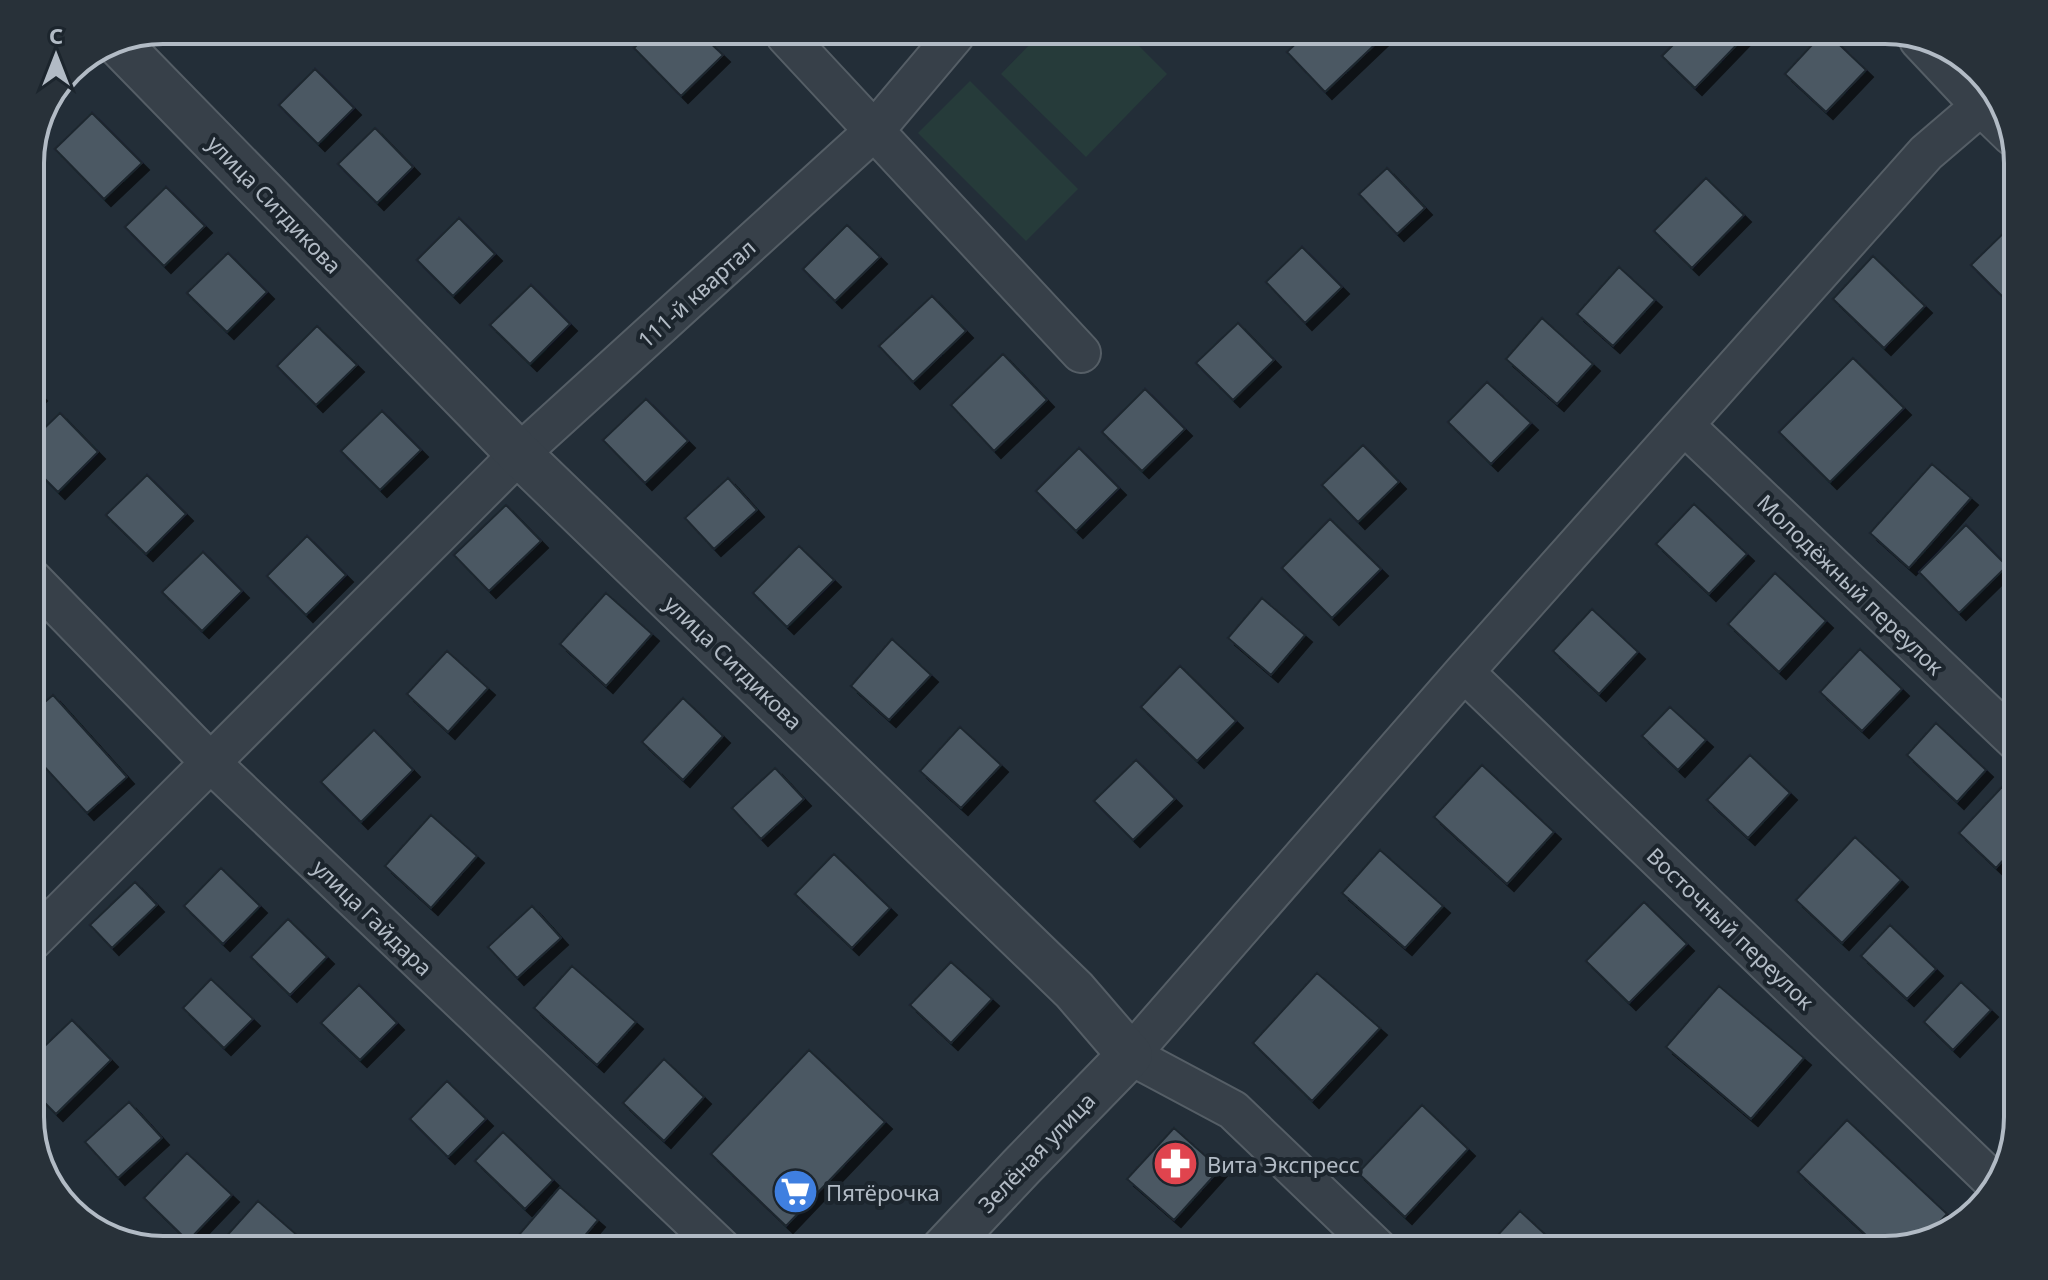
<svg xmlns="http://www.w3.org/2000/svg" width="2048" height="1280" viewBox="0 0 2048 1280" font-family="'Noto Sans',sans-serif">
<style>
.green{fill:#263b3a}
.building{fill:#4c5964;stroke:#1e272f;stroke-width:2;filter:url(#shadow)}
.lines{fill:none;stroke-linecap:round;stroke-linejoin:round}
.minor-casing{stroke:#555e66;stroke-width:42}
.tertiary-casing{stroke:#555e66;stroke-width:48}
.minor{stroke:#374049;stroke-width:38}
.tertiary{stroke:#374049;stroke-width:44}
.labels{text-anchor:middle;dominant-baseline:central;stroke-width:8;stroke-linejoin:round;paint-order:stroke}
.street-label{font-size:22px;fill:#b2bbc5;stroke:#1c252d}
.poi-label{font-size:22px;fill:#b2bbc5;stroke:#1c252d;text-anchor:start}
.rim{fill:none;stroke:#b2bbc5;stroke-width:4}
</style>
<defs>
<filter id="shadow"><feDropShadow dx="7" dy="7" stdDeviation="0" flood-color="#0009"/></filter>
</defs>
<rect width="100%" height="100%" fill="#232e38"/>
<path class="green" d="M1127,34L1167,74L1086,157L1001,74L1039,35Z
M970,81L1078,189L1026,241L918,133Z"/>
<path class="building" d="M1687,31H1750L1695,88L1662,56Z
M1825,31L1866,70L1826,112L1785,74Z
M1307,33H1387L1325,92L1287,52Z
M645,37H704L723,55L681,96L634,48Z
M315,69L354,108L318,144L279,105Z
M92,113L142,163L104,199L55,149Z
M375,128L413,167L377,203L338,164Z
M1387,168L1425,208L1397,234L1359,194Z
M1706,178L1744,215L1692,268L1654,231Z
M166,187L205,226L164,266L125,227Z
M459,218L495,254L453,296L417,260Z
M2018,219V312L1971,265Z
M847,225L880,257L835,301L803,269Z
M1302,247L1342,287L1305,323L1266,282Z
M228,253L267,292L227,332L187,293Z
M1873,256L1925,306L1884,348L1833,299Z
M1619,267L1655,300L1613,346L1577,314Z
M531,285L570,324L530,364L490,325Z
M932,296L966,331L913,382L879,346Z
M1542,318L1593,364L1557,404L1506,359Z
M1238,323L1274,360L1233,400L1196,363Z
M317,326L357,365L316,405L277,366Z
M1003,354L1047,400L994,451L951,405Z
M1853,358L1904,408L1830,482L1779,432Z
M1487,382L1531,423L1491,464L1448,422Z
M30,384L40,394L30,404Z
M1145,389L1185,429L1142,471L1102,432Z
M646,399L688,441L645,483L603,440Z
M382,411L421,450L380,490L341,451Z
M60,413L98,452L58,492L30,464V442Z
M1363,445L1399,482L1358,522L1322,485Z
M1079,448L1119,488L1076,531L1036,491Z
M1932,464L1971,498L1909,568L1870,533Z
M147,475L186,514L146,554L106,515Z
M728,478L757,510L714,549L685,518Z
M1694,504L1747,554L1709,594L1656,544Z
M506,505L541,541L489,591L454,555Z
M1330,519L1381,569L1332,618L1282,568Z
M1966,525L2007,566L1959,613L1919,572Z
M307,536L346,575L306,615L267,576Z
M799,546L834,580L787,627L753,593Z
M203,552L242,591L202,631L162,592Z
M1775,573L1826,621L1779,672L1728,624Z
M606,593L652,634L606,686L560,644Z
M1262,598L1305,635L1271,675L1228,638Z
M1592,609L1638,652L1599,694L1553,651Z
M892,639L931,675L889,720L851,686Z
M1860,649L1902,689L1862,731L1820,692Z
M447,651L488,688L448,732L407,694Z
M1180,666L1236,721L1197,761L1141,707Z
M53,695L127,777L87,813L30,751V715Z
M683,698L723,736L683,780L642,742Z
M1670,707L1706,740L1678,770L1642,736Z
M1936,723L1986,770L1957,802L1907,755Z
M960,727L1001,765L961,808L920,771Z
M374,730L413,770L361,822L321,782Z
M1750,755L1790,793L1748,838L1707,800Z
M1136,760L1175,799L1133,840L1094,801Z
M1482,765L1554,832L1507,884L1434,817Z
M775,768L804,799L761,839L732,808Z
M2002,787L2018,802V844L1996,868L1959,833Z
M431,815L477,856L431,908L385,866Z
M1855,837L1901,880L1842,943L1796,900Z
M1380,850L1443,906L1405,948L1342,893Z
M834,854L890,908L852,948L795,894Z
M221,868L260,906L223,944L184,906Z
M135,882L157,905L112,948L90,925Z
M1644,902L1687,944L1629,1003L1586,961Z
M532,906L561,938L517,978L488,947Z
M288,919L327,957L290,995L251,957Z
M1890,925L1936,969L1907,999L1861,956Z
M951,962L992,999L951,1043L910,1005Z
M572,966L636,1022L597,1065L534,1008Z
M1317,973L1380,1028L1312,1101L1253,1043Z
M211,979L253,1019L224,1048L183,1008Z
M1961,982L1991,1010L1953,1050L1924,1022Z
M359,985L397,1023L360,1060L321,1023Z
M1719,986L1804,1058L1751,1119L1666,1047Z
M72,1020L111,1060L56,1114L30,1088V1060Z
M809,1050L885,1122L786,1226L711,1154Z
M664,1059L704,1097L664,1141L623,1103Z
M447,1081L486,1119L448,1157L410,1119Z
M129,1102L162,1138L118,1178L85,1142Z
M1422,1105L1468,1149L1405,1217L1358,1173Z
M1847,1120L1947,1214L1923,1240L1882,1250L1798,1172Z
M1174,1128L1220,1169L1174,1220L1127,1179Z
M503,1132L553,1180L525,1209L475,1161Z
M187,1153L232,1195L188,1241L144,1198Z
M560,1187L598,1220L573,1250H534L518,1236Z
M258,1201L306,1243L299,1250H235L223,1240Z
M1520,1211L1562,1250H1484Z
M1081,1235L1098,1250H1068Z"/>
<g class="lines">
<defs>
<path id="minor" d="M786,36L1081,353
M1919,40L1981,106L2012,136
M1684,425L2018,743
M30,577L211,763L723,1250
M1464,672L1997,1185
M30,943L519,454L874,131L955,35
M1379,1250L1233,1110L1130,1055L1464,672L1926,153L1996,93"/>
<path id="tertiary" d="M115,40L519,454L1074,990L1130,1055L1021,1167L943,1250"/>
</defs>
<use href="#minor" class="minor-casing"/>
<use href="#tertiary" class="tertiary-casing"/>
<use href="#minor" class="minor"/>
<use href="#tertiary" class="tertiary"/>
</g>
<defs>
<symbol id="pharmacy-disc" viewBox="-11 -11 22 22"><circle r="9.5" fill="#e0444e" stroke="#1c252d"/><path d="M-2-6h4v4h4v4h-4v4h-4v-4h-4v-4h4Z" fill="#fff"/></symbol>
<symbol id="supermarket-disc" viewBox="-11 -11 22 22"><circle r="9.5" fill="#3f7fe0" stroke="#1c252d"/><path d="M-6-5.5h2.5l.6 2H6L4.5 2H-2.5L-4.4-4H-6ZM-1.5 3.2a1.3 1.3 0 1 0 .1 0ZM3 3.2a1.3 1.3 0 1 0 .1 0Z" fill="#fff"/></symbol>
</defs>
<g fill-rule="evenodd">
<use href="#pharmacy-disc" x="1150" y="1138" width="51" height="51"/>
<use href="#supermarket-disc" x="770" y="1166" width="51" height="51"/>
</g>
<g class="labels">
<g class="street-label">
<text transform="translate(275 204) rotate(46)">улица Ситдикова</text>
<text transform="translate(696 293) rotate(-42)">111-й квартал</text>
<text transform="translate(1851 584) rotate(44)">Молодёжный переулок</text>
<text transform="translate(734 662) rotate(44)">улица Ситдикова</text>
<text transform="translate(373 917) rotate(44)">улица Гайдара</text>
<text transform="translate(1731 928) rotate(44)">Восточный переулок</text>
<text transform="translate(1036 1152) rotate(-46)">Зелёная улица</text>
</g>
<g class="poi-label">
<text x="1207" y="1164">Вита Экспресс</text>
<text x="826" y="1192">Пятёрочка</text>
</g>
</g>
<path d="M0 0H2048V1280H0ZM163 44H1885A119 119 0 0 1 2004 163V1117A119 119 0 0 1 1885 1236H163A119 119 0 0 1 44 1117V163A119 119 0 0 1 163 44Z" fill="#283139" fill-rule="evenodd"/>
<path class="rim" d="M163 44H1885A119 119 0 0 1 2004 163V1117A119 119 0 0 1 1885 1236H163A119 119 0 0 1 44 1117V163A119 119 0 0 1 163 44Z"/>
<g transform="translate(56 56)" stroke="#1c252d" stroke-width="6" paint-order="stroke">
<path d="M0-6L14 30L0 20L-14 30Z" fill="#b2bbc5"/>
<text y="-12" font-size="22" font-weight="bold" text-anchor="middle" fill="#b2bbc5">С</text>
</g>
</svg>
